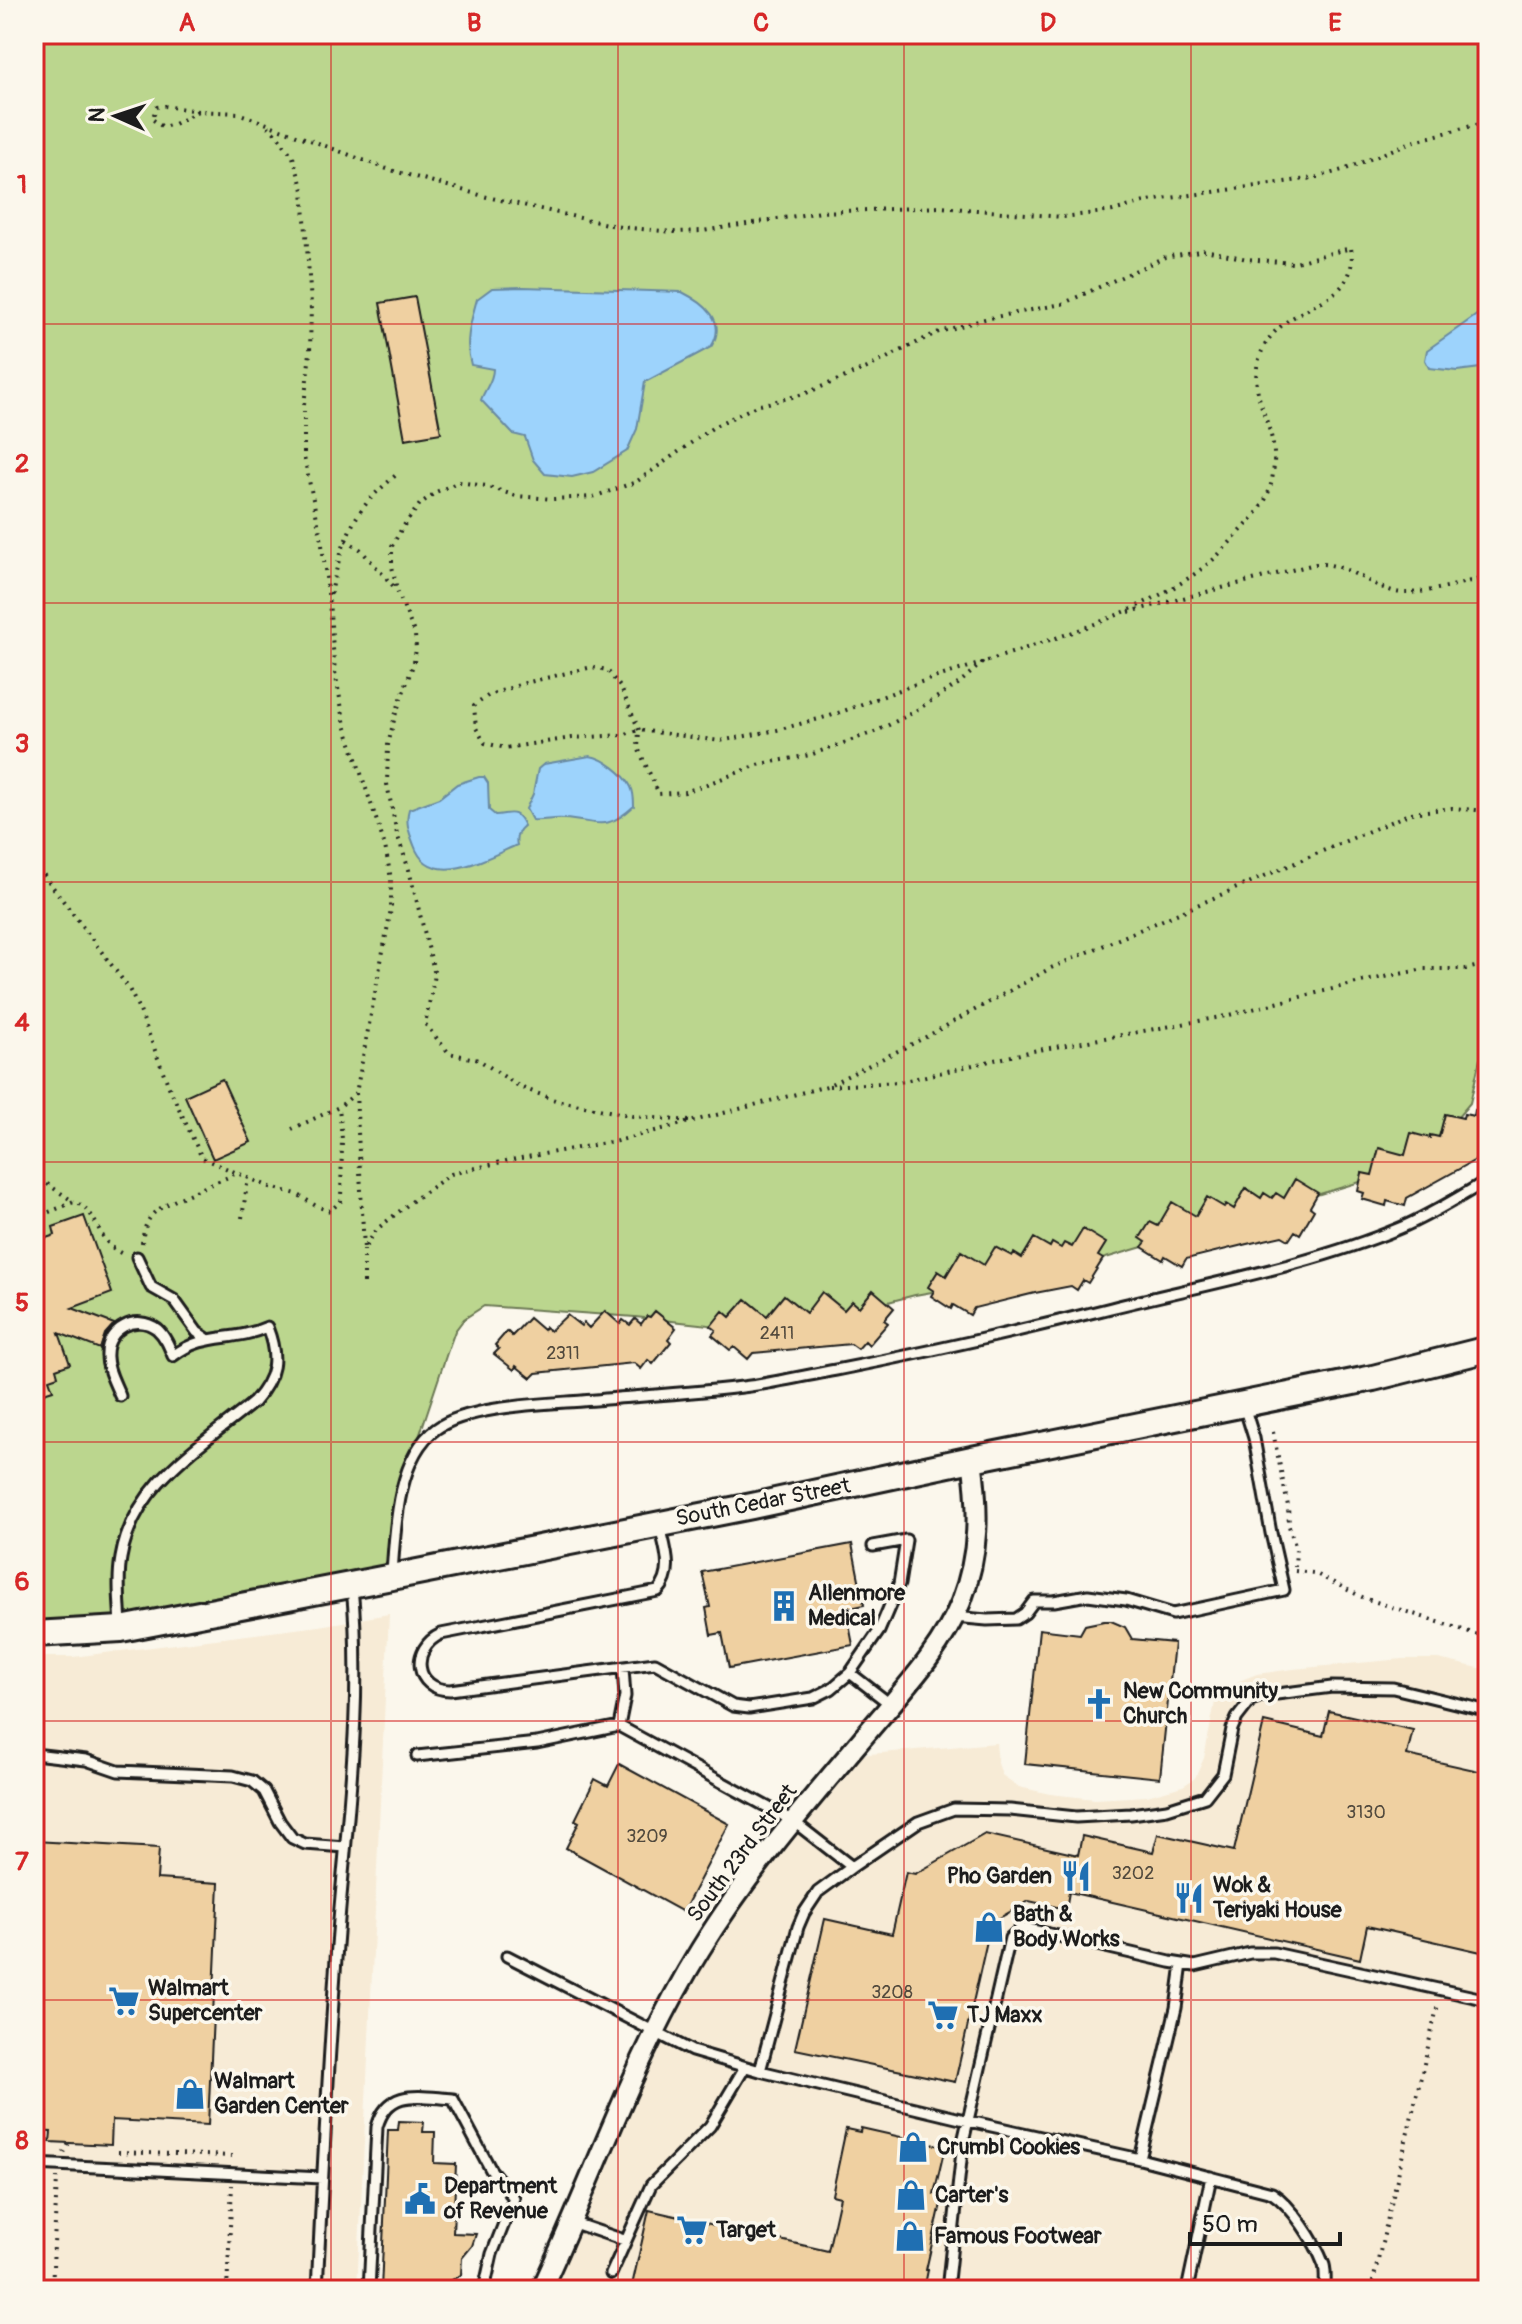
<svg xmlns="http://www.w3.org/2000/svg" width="1522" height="2324" viewBox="0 0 1522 2324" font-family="Pangolin,sans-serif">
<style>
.built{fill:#f7ebd6}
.green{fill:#bbd68e;stroke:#6c7955;stroke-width:2}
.water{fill:#9dd3fc;stroke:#698aa2;stroke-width:2}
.building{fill:#efd0a1;stroke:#1c1c1c;stroke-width:2}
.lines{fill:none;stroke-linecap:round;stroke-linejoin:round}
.lane-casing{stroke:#1c1c1c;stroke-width:15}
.street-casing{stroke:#1c1c1c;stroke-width:24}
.secondary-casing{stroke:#1c1c1c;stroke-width:30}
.path{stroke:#1c1c1c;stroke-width:4;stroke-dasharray:2 6;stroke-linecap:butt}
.lane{stroke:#fbf7ec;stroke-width:9}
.street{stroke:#fbf7ec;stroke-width:18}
.secondary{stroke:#fbf7ec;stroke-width:24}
.grid{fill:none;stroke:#d62828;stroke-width:2;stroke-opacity:0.55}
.labels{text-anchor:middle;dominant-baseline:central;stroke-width:7;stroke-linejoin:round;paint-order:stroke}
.number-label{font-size:18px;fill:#51493d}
.street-label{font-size:22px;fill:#1c1c1c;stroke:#fbf7ec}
.poi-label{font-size:22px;font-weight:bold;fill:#1c1c1c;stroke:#fbf7ec;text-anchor:start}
.neatline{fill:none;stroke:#d62828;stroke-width:3}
.grid-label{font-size:26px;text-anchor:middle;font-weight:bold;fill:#d62828}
</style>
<rect width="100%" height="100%" fill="#fbf7ec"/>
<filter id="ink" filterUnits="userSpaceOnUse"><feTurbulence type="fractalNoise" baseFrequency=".0125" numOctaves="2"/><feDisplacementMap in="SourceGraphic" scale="16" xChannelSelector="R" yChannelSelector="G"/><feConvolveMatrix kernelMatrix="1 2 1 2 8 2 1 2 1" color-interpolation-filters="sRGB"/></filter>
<g filter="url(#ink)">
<path class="built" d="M389,1614L357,2290H34V1657H73L319,1626Z
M1403,1659H1438L1488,1670V2290H541L699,1952L847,1756L996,1743L998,1763L1002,1775L1019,1787L1050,1794L1095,1799L1147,1796L1183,1786L1195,1778L1204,1758L1215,1702L1228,1688L1239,1681L1257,1674L1293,1669Z"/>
<path class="green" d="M34,34H1488V1054L1480,1059L1470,1103L1417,1165L1079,1266L915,1295L773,1332L635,1317L484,1306L464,1319L455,1331L447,1353L411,1461L397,1513L392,1577L34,1634Z"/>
<path class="water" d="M523,287L682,292C704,303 728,321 711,347L645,382L637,429L627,451L593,472L572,477L545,474L533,460L525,437L513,434L481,400C485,388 493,382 493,369L471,365C464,342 471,321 477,299L492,288Z
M1488,307V367L1457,371L1429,368L1425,360L1427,350Z
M590,756C604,758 625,774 631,787C634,793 634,799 634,806C605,833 597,821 564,819C553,818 543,821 532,820L526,809L533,794L538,769L544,764Z
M479,777H484L488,783L489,810L495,815C511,814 516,808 524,826C518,830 515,838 517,845C487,858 430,891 414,845C409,832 405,822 409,809L439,798L457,784Z"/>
<path class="building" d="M415,297L441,433L405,439L380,303Z
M222,1079L251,1142L213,1159L185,1096Z
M1475,1110L1488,1114V1153L1407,1198L1405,1206L1387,1201L1386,1206L1362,1199L1364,1193L1358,1191L1362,1173L1372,1175L1379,1148L1405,1155L1411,1133L1430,1138V1135L1439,1137L1445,1114L1463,1118L1464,1114L1474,1116Z
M1295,1179L1318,1193L1310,1207L1314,1210L1300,1234L1295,1231L1289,1240L1282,1236L1247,1244L1186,1259L1182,1266L1165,1256L1163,1260L1142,1247L1146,1242L1140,1238L1150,1222L1158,1226L1172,1202L1196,1216L1207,1197L1224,1207L1226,1204L1234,1209L1246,1188L1261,1198L1264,1193L1272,1198L1276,1193L1284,1198Z
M84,1216L112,1293L72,1308L114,1324L105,1334L100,1349L59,1333L70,1364L56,1369L58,1376L49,1379L53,1390L34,1396V1242L55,1235L53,1227Z
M1083,1229L1106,1243L1098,1256L1103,1259L1088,1283L1083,1280L1077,1290L1071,1286L1035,1293L974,1308L970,1315L953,1305L951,1309L931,1296L934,1291L928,1287L938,1271L946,1276L961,1251L984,1265L995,1247L1012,1256L1014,1253L1022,1258L1034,1238L1050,1247L1052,1243L1061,1248L1064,1243L1072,1247Z
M873,1290L894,1308L884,1320L888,1323L869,1345L865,1341L858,1349L851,1344L753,1353L748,1359L734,1347L730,1350L712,1335L716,1330L711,1326L723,1311L730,1317L746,1299L767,1316L784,1295L806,1313L822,1292L844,1310L852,1301L859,1307Z
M605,1311L620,1324L623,1320L630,1325L635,1319L641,1324L647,1316L650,1317L655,1311L676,1328L668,1339L671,1342L653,1364L648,1360L641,1369L634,1363L536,1373L531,1378L516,1366L514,1370L494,1354L499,1349L495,1345L507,1331L512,1336L529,1318L543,1330L545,1327L550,1331L567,1315L581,1326L584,1323L589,1328Z
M852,1544L864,1605L846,1609L853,1645L729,1668L722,1633L711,1635L706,1608L710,1607L702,1572Z
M1104,1621H1111L1125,1627L1132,1639L1174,1643L1160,1778L1025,1764L1039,1629L1080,1634L1085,1625Z
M1329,1711L1413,1730L1407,1755L1488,1773V1922L1481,1952L1367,1926L1360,1959L1069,1892L1066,1909L1029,1901L991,1923L955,2082L795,2049L825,1919L892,1934L906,1872L915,1874L985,1834L1078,1855L1082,1836L1153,1852L1158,1834L1234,1851L1264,1722L1323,1736Z
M619,1764L729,1824L683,1912L566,1848L579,1822L575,1820L595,1779L608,1786Z
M34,1841L159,1848L157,1879L219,1883L208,2125L112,2120L111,2145L50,2142L51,2132L34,2131Z
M399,2121L424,2122L423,2132H435L434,2163L456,2164L453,2233L476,2234L472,2246L462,2258L461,2275L450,2281V2290H381L388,2130H398Z
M861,2128L945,2147L934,2194L943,2195L926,2270H928L924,2290H631L649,2210L828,2251L840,2197L832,2195L846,2129L860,2132Z"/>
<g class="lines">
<defs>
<path id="lane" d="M137,1257L151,1287L174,1300L197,1332L206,1338
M120,1396C115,1383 106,1368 107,1354C107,1329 136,1313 157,1329C165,1336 169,1346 173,1356C206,1331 231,1343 267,1327C279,1358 276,1377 254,1402C201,1446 133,1484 121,1558C117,1580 120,1604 121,1626
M660,1526C665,1548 675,1573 658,1591L441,1634C410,1648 414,1690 450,1690L655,1663L733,1706L749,1708L813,1698L831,1689L850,1673L879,1631L899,1584L906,1540L873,1546
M392,1574C395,1530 397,1457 436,1429C468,1406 543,1404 582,1401C638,1396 695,1393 750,1386C779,1382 808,1375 836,1370C929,1352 1020,1331 1111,1308C1206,1284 1309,1266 1400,1228C1431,1215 1459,1197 1488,1180
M954,1617L987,1620L1016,1619L1025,1613L1034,1601H1054L1088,1595L1126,1600L1173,1614L1284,1590L1271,1533L1254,1438L1244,1406
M850,1673L890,1704
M619,1726L625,1696L623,1668
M34,1754L86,1760L118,1771L233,1776L252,1781L264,1791L280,1822L292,1838L305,1844L345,1847
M417,1756L537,1743L619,1726L793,1821L852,1867
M507,1956L692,2051L760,2071L969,2121L1140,2159L1272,2193C1292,2206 1315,2241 1324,2265C1326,2272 1325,2282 1325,2290
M760,2071L798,1927L804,1913L818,1892L852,1867L918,1822L954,1809L1010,1810L1076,1817L1131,1814L1167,1809L1205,1797L1223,1774L1232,1729L1237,1718L1251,1700L1261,1696L1332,1687L1393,1688L1480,1709L1488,1714
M1140,2159L1176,2008L1182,1964
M34,2164L322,2178
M571,2222L624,2240
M611,2274L651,2185L710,2126L745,2067
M317,2290C323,2166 329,2043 339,1920C348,1811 363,1696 352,1587
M369,2290L377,2127C388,2087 421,2097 453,2099L491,2170L514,2198L492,2254L484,2290
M947,2290L963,2142L1010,1938L1020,1929H1028L1170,1962L1195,1966L1250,1953H1274L1488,2000
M1187,2290L1211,2177"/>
<path id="street" d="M541,2290C594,2177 634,2057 700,1950C748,1872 807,1804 866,1734C900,1693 941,1652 961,1602C980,1552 979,1510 972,1459"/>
<path id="secondary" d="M34,1634L121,1629L392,1577L752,1506L972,1459L1373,1378L1488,1349"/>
</defs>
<use href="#lane" class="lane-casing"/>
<use href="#street" class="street-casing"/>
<use href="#secondary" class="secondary-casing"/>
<path class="path" d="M198,111L165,106L157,107L152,119L163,127L174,124L198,111L238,113L387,169L487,197L620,227L674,232L703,231L821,212L940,207L1063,217L1113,211L1148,201L1314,178L1346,169L1411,142L1475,125L1488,124
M268,126L278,136L293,157L303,190L311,304L310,353L304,405V457L321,537L329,601L335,672L345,725L385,846L391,879V909L356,1093L339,1107L292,1129
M346,540L360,549L395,588
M331,594C337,564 346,528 366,504C375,492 388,483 399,472
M1129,612L1315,564C1346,562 1367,585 1396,592C1416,597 1467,582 1488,576
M639,730L621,688L607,670L592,667L525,683L489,695L474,706L476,728L485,743L505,748L572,738L622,735L639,730L720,741L777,730L830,716L921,682L982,663L958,684L912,713L877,731L810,755L761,764L685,792L659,794L638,748L639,730
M34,862L128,987L140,1011L169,1087L202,1158L270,1187L297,1194L316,1206L330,1211L341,1201L342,1139L339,1107
M829,1086L900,1082L1033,1051L1221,1017L1356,983L1424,969H1466L1488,964
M356,1093L364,1249L377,1229L415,1199L451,1174L510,1160L617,1141L827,1086L924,1038L1051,968L1411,813L1452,808L1488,811
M689,1121L633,1116L555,1100L520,1087L479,1060L449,1053L425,1024L435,975L409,870L397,834L387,784L388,745L395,716L414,662L416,649L415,635L397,590L392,566V546L402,528L420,504L436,492L459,482L486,486L516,496L553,499L593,497L636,482L715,426L756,406L804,394L867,368L936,333L985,319L1062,304L1165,257L1205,250L1247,259L1292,263L1351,248C1360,308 1291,299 1265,345C1240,390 1277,421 1274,463C1272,499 1259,512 1236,536C1229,543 1222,551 1215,558C1156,610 1056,637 982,663
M34,1175L74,1202
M34,1218L74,1202C101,1211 93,1240 123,1254
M242,1218L248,1178
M142,1243C143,1232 146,1221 154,1213C167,1201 218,1182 237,1173
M364,1249V1284
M1273,1432L1288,1506L1289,1526L1296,1549L1295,1567
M1295,1571L1314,1573L1364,1598L1488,1638
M118,2152L233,2156V2160
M64,2153L69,2143
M52,2290L57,2177
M227,2290L232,2185
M1371,2290L1438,2004"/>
<use href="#lane" class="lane"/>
<use href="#street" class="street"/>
<use href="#secondary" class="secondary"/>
</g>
</g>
<path class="grid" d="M331,34V2290M618,34V2290M904,34V2290M1191,34V2290M34,324H1488M34,603H1488M34,882H1488M34,1162H1488M34,1442H1488M34,1721H1488M34,2000H1488"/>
<defs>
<symbol id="building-bare" viewBox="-9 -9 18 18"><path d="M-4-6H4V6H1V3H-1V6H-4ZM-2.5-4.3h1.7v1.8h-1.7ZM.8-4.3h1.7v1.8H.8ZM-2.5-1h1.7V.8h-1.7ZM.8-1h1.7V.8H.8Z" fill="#1f6fb2" stroke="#fbf7ec" stroke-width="2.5" paint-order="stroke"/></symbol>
<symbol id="church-bare" viewBox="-9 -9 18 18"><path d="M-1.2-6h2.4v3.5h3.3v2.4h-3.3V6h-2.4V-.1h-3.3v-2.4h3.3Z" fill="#1f6fb2" stroke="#fbf7ec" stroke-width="2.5" paint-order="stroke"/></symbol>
<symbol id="restaurant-bare" viewBox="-9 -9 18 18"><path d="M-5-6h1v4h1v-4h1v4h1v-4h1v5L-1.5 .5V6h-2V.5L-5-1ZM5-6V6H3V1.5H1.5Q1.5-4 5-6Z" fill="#1f6fb2" stroke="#fbf7ec" stroke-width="2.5" paint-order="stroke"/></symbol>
<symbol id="shop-bare" viewBox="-9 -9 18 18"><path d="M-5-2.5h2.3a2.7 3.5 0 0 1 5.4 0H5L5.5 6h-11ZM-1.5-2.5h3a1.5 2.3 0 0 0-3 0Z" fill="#1f6fb2" stroke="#fbf7ec" stroke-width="2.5" paint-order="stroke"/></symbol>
<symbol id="supermarket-bare" viewBox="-9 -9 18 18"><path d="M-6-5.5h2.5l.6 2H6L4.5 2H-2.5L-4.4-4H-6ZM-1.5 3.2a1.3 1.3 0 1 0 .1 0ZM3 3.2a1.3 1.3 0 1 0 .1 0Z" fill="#1f6fb2" stroke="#fbf7ec" stroke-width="2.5" paint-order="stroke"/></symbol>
<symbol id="civic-bare" viewBox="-9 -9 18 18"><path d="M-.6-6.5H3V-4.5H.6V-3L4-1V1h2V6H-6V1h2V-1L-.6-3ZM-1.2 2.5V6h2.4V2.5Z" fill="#1f6fb2" stroke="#fbf7ec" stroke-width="2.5" paint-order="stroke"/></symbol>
</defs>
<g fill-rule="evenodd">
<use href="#building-bare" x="762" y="1584" width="44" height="44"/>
<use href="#church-bare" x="1077" y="1682" width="44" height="44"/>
<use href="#restaurant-bare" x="1054" y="1854" width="44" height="44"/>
<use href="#restaurant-bare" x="1167" y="1876" width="44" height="44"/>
<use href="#shop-bare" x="967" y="1905" width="44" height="44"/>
<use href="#supermarket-bare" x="102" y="1979" width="44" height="44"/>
<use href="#supermarket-bare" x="921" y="1993" width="44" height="44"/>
<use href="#shop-bare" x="168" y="2072" width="44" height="44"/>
<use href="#shop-bare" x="891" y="2125" width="44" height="44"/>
<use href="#shop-bare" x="889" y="2173" width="44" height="44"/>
<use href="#civic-bare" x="398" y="2177" width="44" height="44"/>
<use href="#supermarket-bare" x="670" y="2208" width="44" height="44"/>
<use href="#shop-bare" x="888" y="2214" width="44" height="44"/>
</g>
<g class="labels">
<g class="number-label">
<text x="777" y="1333">2411</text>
<text x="563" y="1353">2311</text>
<text x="1366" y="1812">3130</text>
<text x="647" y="1836">3209</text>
<text x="1133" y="1873">3202</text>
<text x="892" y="1992">3208</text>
</g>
<g class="street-label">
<text transform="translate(763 1502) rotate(-11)">South Cedar Street</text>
<text transform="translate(742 1853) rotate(-53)">South 23rd Street</text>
</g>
<g class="poi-label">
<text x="808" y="1593">Allenmore<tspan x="808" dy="25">Medical</tspan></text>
<text x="1123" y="1691">New Community<tspan x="1123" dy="25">Church</tspan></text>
<text x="1052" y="1876" text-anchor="end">Pho Garden</text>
<text x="1213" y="1885">Wok &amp;<tspan x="1213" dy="25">Teriyaki House</tspan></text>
<text x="1013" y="1914">Bath &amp;<tspan x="1013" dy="25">Body Works</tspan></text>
<text x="148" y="1988">Walmart<tspan x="148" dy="25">Supercenter</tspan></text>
<text x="967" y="2015">TJ Maxx</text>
<text x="214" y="2081">Walmart<tspan x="214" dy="25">Garden Center</tspan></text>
<text x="937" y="2147">Crumbl Cookies</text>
<text x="444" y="2186">Department<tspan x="444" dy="25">of Revenue</tspan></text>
<text x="935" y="2195">Carter's</text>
<text x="716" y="2230">Target</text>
<text x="934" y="2236">Famous Footwear</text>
</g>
</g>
<rect width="1522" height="2324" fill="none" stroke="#fbf7ec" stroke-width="88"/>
<g transform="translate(116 116) rotate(273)" stroke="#fbf7ec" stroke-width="6" paint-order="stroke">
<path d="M0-6L14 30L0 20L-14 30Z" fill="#1c1c1c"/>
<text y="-12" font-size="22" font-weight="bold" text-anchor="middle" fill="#1c1c1c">N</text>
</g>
<path d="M1190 2232v12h150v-12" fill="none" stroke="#1c1c1c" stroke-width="4"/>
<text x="1202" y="2232" font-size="24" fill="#1c1c1c" stroke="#fbf7ec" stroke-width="6" paint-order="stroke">50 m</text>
<rect x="44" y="44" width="1434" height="2236" class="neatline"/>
<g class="grid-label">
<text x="187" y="31">A</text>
<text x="474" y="31">B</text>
<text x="761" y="31">C</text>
<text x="1048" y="31">D</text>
<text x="1335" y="31">E</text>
<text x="22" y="193">1</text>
<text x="22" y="472">2</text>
<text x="22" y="752">3</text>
<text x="22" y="1031">4</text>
<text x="22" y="1311">5</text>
<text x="22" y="1590">6</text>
<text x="22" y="1870">7</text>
<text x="22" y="2149">8</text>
</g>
</svg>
